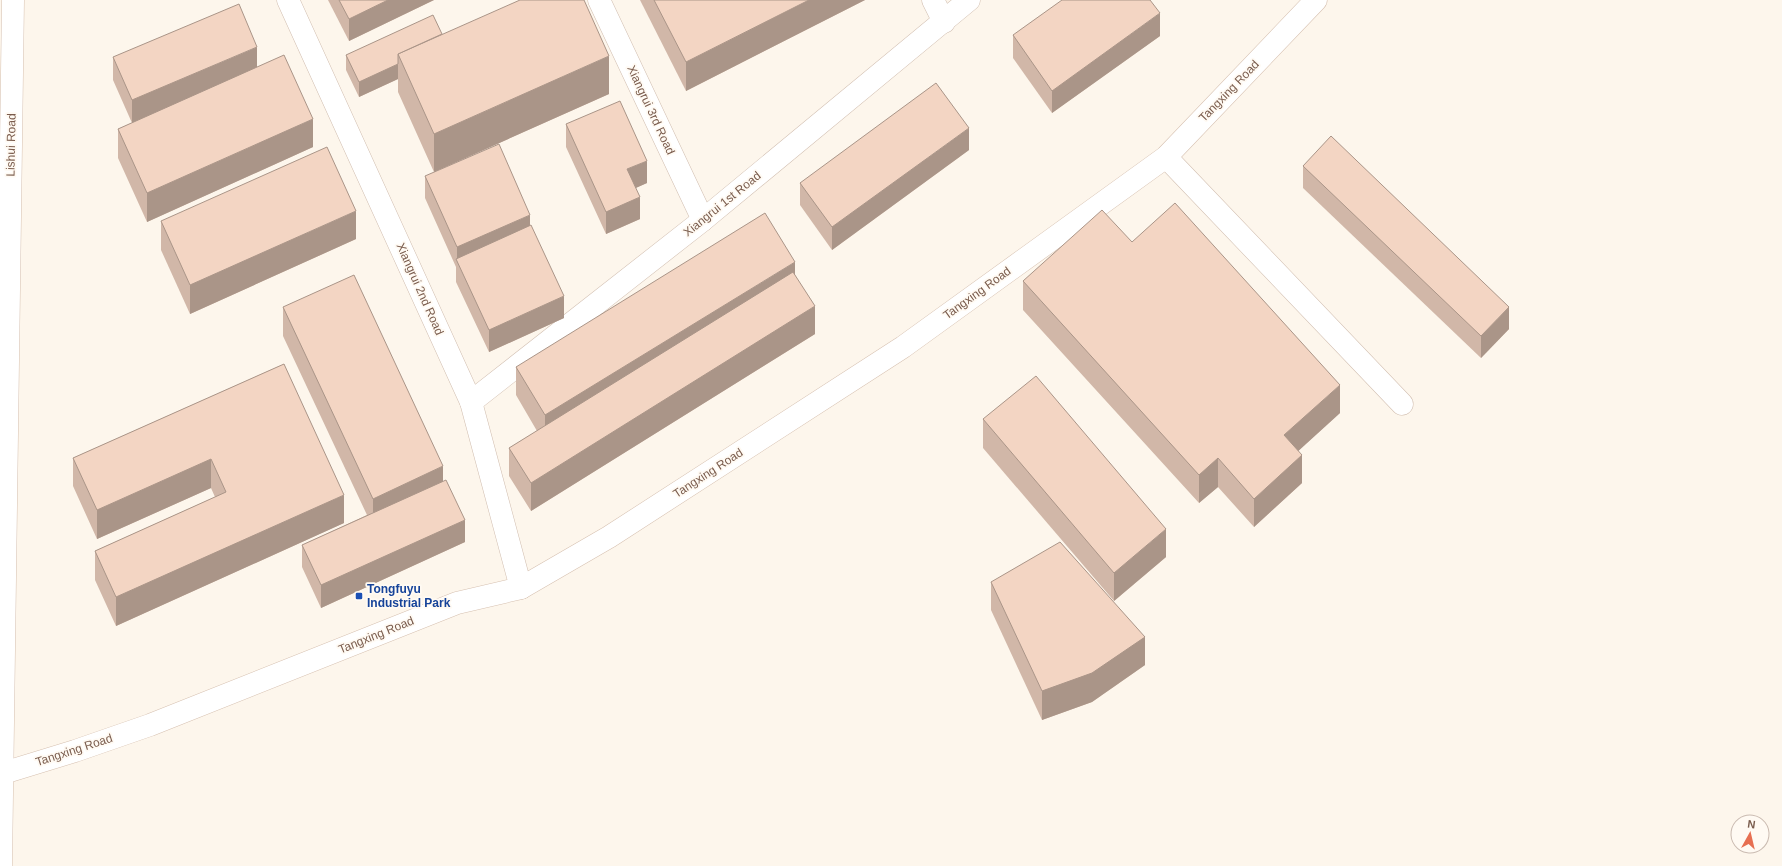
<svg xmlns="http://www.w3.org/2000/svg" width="1782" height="866" viewBox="0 0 1782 866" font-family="Arial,sans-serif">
	<rect width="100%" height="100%" fill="#fdf6ec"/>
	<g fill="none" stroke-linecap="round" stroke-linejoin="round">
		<defs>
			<g id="street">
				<polyline points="288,0 471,402 521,588"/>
				<polyline points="599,0 703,220"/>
				<polyline points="933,0 944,22"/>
				<polyline points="1166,157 1402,404"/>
				<polyline points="471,402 703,220 969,0"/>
			</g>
			<g id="secondary">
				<polyline points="0,774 75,751 150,725 457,603 521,588 609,537 903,347 1166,157 1316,0"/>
				<polyline points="1,866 13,0"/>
			</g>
		</defs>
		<!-- street casing -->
		<use href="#street" stroke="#d1beb0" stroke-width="23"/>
		<!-- secondary casing -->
		<use href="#secondary" stroke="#d6c0b0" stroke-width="23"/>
		<!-- street -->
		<use href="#street" stroke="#fff" stroke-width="22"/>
		<!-- secondary -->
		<use href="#secondary" stroke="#fff" stroke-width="22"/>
	</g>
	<!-- wall -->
	<g fill="#d1b7a8">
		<polygon points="328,0 434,0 349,41"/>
		<polygon points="640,0 865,0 686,91"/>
		<polygon points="442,34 609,94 434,172 398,92 398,79 359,97 346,70 346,55"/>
		<polygon points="1013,35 1160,36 1052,113 1013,58"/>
		<polygon points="113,57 257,67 313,147 147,222 118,158 118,129 159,111 132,123 113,80"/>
		<polygon points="566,124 647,183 635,188 640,219 606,234 566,147"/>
		<polygon points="969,150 832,250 800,205 800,183"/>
		<polygon points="1303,166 1509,329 1481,358 1303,188"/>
		<polygon points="425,176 530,225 564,318 489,352 456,282 456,267 425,198"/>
		<polygon points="161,221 356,239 190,314 161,250"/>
		<polygon points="1132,242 1340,413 1298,451 1302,483 1254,527 1218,487 1199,503 1023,310 1023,281"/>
		<polygon points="795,275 815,334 531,511 509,476 509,448 537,431 516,395 516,367"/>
		<polygon points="283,307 443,481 465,542 321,608 302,567 302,545 367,515 283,336"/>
		<polygon points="284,364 344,523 116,626 95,580 95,551 215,497 211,488 97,539 73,486 73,458"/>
		<polygon points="983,419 1166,557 1114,601 983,448"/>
		<polygon points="991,582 1145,665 1092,702 1042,720 991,610"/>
	</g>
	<!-- shaded-wall -->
	<g fill="#aa9588">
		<polygon points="388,0 434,0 349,41 349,19"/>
		<polygon points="809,0 865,0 686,91 686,62"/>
		<polygon points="1160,13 1160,36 1052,113 1052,91"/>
		<polygon points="257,47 257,69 132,123 132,100"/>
		<polygon points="609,56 609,94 434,172 434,134"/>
		<polygon points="398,64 398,79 359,97 359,82"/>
		<polygon points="313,119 313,147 147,222 147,193"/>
		<polygon points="969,128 969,150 832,250 832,227"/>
		<polygon points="647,161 647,183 627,192 627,169"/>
		<polygon points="640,197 640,219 606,234 606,212"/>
		<polygon points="356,211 356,239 190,314 190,285"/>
		<polygon points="530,215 530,237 457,262 457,247"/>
		<polygon points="795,262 795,290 545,444 545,415"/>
		<polygon points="564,296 564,318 489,352 489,330"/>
		<polygon points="815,306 815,334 531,511 531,483"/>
		<polygon points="1509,307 1509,329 1481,358 1481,336"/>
		<polygon points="1340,385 1340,413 1284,464 1284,435"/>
		<polygon points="1302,455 1302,483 1254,527 1254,499"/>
		<polygon points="1218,458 1218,487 1199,503 1199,475"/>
		<polygon points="211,459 211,488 97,539 97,510"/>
		<polygon points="443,466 443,494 373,527 373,499"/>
		<polygon points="344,495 344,523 116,626 116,597"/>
		<polygon points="465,520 465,542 321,608 321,585"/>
		<polygon points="1166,529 1166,557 1114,601 1114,573"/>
		<polygon points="1145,637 1145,665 1092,702 1042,720 1042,691"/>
	</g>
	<!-- building -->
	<g fill="#f3d5c3" stroke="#aa9588">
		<polygon points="339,0 388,0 349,19"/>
		<polygon points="520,0 584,0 609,56 434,134 398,54"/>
		<polygon points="654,0 809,0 686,62"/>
		<polygon points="1062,0 1150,0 1160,13 1052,91 1013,35"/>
		<polygon points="239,4 257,47 132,100 113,57"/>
		<polygon points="433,15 442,34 398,54 398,64 359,82 346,55"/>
		<polygon points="284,55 313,119 147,193 118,129"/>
		<polygon points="936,83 969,128 832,227 800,183"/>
		<polygon points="620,101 647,161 627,169 640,197 606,212 566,124"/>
		<polygon points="1331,136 1509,307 1481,336 1303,166"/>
		<polygon points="499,144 530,215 457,247 425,176"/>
		<polygon points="327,147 356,211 190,285 161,221"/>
		<polygon points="1175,203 1340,385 1284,435 1302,455 1254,499 1218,458 1199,475 1023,281 1102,210 1132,242"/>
		<polygon points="765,213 795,262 545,415 516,367"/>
		<polygon points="531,225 564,296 489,330 456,259"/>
		<polygon points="793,272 815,306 531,483 509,448"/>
		<polygon points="354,275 443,466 373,499 283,307"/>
		<polygon points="284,364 344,495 116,597 95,551 226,492 211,459 97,510 73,458"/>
		<polygon points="1036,376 1166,529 1114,573 983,419"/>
		<polygon points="446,480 465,520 321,585 302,545"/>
		<polygon points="1060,542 1145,637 1092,673 1042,691 991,582"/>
	</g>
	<!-- markers -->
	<rect fill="#1a4fb4" stroke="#fffaf3" stroke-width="1.5" x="355" y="592" width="8" height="8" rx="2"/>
	<g text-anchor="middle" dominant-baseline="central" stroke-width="3.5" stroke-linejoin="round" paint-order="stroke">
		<!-- street labels -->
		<g font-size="12" fill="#7a5c4d" stroke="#fffaf3">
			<text transform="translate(1229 91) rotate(-46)">Tangxing Road</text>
			<text transform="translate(651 110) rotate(65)">Xiangrui 3rd Road</text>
			<text transform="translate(11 145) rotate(-89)">Lishui Road</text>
			<text transform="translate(722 204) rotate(-39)">Xiangrui 1st Road</text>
			<text transform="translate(420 289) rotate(66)">Xiangrui 2nd Road</text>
			<text transform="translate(977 293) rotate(-36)">Tangxing Road</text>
			<text transform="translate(708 473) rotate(-33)">Tangxing Road</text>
			<text transform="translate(376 635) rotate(-22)">Tangxing Road</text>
			<text transform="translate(74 750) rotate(-18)">Tangxing Road</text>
		</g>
		<!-- transit labels -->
		<g font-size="12" font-weight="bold" fill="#164399" stroke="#fffaf3" text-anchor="start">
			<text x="367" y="589">Tongfuyu<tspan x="367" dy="14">Industrial Park</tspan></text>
		</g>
	</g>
	<!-- north arrow -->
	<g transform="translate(1750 834) rotate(8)"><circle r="19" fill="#fffaf3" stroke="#cabbb1"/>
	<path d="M0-3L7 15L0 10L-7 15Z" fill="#e76f51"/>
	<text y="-6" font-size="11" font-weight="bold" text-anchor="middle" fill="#7a5c4d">N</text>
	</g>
</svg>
